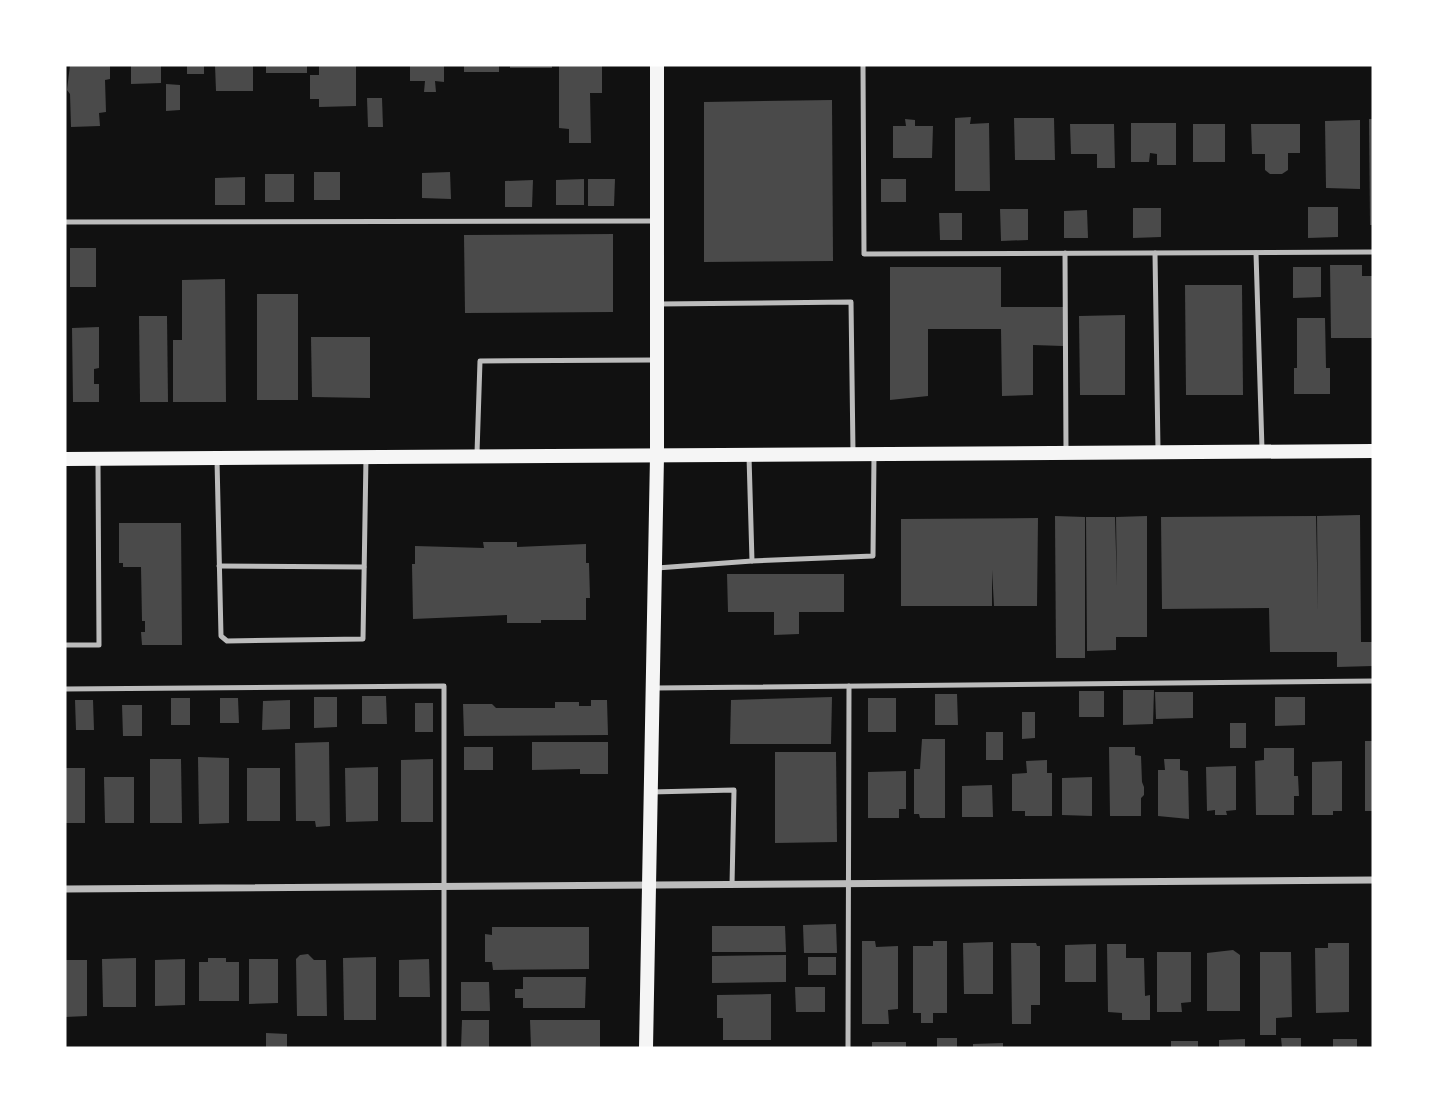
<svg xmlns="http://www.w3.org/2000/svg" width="1438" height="1113" viewBox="0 0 1438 1113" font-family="Rubik,sans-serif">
	<rect width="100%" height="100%" fill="#111"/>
	<!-- building -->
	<g fill="#4a4a4a">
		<polygon points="70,65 110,65 110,79 105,80 106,112 99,113 100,126 71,127 70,94 67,90"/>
		<polygon points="131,65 161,65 161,83 131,84"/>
		<rect x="187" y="65" width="17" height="9"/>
		<polygon points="215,65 253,65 253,91 216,91"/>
		<rect x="266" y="65" width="41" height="8"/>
		<polygon points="319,65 356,65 356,106 319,107 319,99 310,99 310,75 319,75"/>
		<polygon points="410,65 444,65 444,82 435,81 436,92 424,92 425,81 410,81"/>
		<rect x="464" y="65" width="35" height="7"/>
		<rect x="510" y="65" width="42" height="3"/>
		<polygon points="559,65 602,65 602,93 590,93 591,143 569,143 569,129 559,128"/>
		<polygon points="166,84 180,85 180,110 166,111"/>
		<polygon points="367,98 382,98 383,127 368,127"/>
		<polygon points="832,100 833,261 704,262 704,102"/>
		<polygon points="971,117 970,124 989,123 990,191 955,191 955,118"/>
		<polygon points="1014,118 1054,118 1055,160 1015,160"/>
		<polygon points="905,119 915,120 915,126 933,126 932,158 893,158 893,126 906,126"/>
		<polygon points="1369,119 1373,119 1373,225 1370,225"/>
		<polygon points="1360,120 1360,189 1326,188 1325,121"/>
		<polygon points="1131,123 1176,123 1176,165 1157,165 1157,154 1150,153 1149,162 1131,162"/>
		<polygon points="1070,124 1114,124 1115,168 1097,168 1097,154 1071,154"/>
		<rect x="1193" y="124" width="32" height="38"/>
		<polygon points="1251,124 1300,124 1300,153 1288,153 1288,170 1282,174 1270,174 1265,170 1265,154 1252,154"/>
		<rect x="314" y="172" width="26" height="28"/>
		<polygon points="450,172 451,199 422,198 422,173"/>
		<rect x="265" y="174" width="29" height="28"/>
		<polygon points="245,177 245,205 215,205 215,178"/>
		<polygon points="584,179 584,205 556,205 556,180"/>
		<polygon points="588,179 615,179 614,206 588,206"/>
		<rect x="881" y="179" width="25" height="23"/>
		<polygon points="533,180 532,207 505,207 505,181"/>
		<polygon points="1308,207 1338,207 1338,237 1308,238"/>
		<polygon points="1133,208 1161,208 1161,237 1133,238"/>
		<polygon points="1000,209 1028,209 1028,240 1001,241"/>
		<polygon points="1087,210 1088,238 1064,238 1064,211"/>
		<polygon points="939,213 962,213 962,240 940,240"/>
		<polygon points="613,234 613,312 465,313 464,235"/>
		<rect x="70" y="248" width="26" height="39"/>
		<polygon points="1330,265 1362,265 1362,276 1373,276 1373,338 1331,338"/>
		<polygon points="890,267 1001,267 1001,307 1063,307 1063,346 1033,345 1033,395 1002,396 1001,329 928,329 928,396 890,400"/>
		<polygon points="1293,267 1321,267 1321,297 1293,298"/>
		<polygon points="225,279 226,402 173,402 173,340 182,340 182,280"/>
		<polygon points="1185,285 1242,285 1243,395 1186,395"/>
		<rect x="257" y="294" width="41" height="106"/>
		<polygon points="1125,315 1125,395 1080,395 1079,316"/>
		<polygon points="139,316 167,316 168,402 140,402"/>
		<polygon points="1297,318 1325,318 1326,368 1330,368 1330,394 1294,394 1294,368 1297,368"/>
		<polygon points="99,327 99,368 94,369 94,384 99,384 99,402 73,402 72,328"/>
		<polygon points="311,337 370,337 370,398 312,397"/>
		<polygon points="1360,515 1361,642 1373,642 1373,666 1337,667 1337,652 1270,652 1269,608 1162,609 1161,517 1316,516 1318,611 1317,516"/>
		<polygon points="1055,516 1085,517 1085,658 1056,658"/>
		<polygon points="1147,516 1147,637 1116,637 1116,650 1087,651 1086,517 1115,517 1117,586 1116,517"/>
		<polygon points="1038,518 1037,606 994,606 992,570 992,606 901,606 901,519"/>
		<polygon points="119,523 181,523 182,645 142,645 141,632 145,632 145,621 142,621 141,567 123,567 123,563 119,563"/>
		<polygon points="483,542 517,542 517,547 586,544 586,563 589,563 590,598 586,598 586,620 541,620 541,623 507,623 507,615 413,619 412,564 415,564 415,546 484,548"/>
		<polygon points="727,574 844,574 844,612 799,612 799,634 774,635 774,612 728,612"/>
		<polygon points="1123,690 1154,690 1153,724 1123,725"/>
		<rect x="1079" y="691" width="25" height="26"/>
		<polygon points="1155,692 1193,692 1193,718 1156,719"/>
		<polygon points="935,694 957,694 958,725 935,725"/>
		<polygon points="362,696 386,696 387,724 362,724"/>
		<polygon points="314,697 337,697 337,727 314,728"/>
		<polygon points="832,697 831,744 730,744 731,700"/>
		<polygon points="1275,697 1305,697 1305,725 1275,726"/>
		<rect x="171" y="698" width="19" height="27"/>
		<polygon points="220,698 238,698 239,723 220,723"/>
		<rect x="868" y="698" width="28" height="34"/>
		<polygon points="75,700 93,700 94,730 76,730"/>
		<polygon points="290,700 290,729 262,730 263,701"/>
		<polygon points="591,700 607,700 608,735 464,736 463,704 492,704 496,708 555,708 555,702 579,702 579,706 591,706"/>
		<rect x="415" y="703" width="18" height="29"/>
		<polygon points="122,705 142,705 142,736 123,736"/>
		<polygon points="1022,712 1035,712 1035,738 1022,739"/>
		<rect x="1230" y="723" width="16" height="25"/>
		<rect x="986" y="732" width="17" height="28"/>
		<polygon points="922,739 945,739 945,818 920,818 919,814 914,814 914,769 920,769"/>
		<rect x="1365" y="741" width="8" height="70"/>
		<polygon points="329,742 330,826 316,827 315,821 296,821 295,743"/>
		<polygon points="532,742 608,742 608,774 580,774 580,769 532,770"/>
		<rect x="464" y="747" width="29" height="23"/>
		<polygon points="1109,747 1135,747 1135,755 1141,756 1142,782 1144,787 1144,795 1141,798 1141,816 1110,816"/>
		<polygon points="1264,748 1294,748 1294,776 1298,776 1299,796 1294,796 1294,815 1256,815 1255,761 1264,760"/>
		<polygon points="775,752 836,752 837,842 775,843"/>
		<polygon points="198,757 229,758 229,823 199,824"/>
		<polygon points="150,759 181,759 182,823 150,823"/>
		<polygon points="433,759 433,822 401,822 401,760"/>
		<polygon points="1164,759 1180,759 1180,770 1188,771 1189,819 1158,816 1158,770 1165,770"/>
		<polygon points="1047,760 1047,773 1052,773 1052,816 1025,816 1025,811 1012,811 1012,774 1027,773 1026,761"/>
		<polygon points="1342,761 1342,811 1333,811 1333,815 1312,815 1312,762"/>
		<polygon points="1236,766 1236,810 1226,811 1227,815 1215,815 1215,810 1207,811 1206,767"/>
		<polygon points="378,767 378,821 346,822 345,768"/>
		<rect x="65" y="768" width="20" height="55"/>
		<rect x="247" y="768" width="33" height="53"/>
		<polygon points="906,771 906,809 899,809 899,818 868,818 868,772"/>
		<polygon points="104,777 134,777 134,823 105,823"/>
		<polygon points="1092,777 1092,816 1062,815 1062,778"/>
		<polygon points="992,785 993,817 962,817 962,786"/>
		<polygon points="836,924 837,953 804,953 803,925"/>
		<polygon points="712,926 785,926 786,952 712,952"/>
		<polygon points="492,927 589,927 589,969 493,970 492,962 485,962 485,934 492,935"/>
		<polygon points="862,941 875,941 876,947 898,946 898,1009 888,1010 889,1024 862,1024"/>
		<polygon points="933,941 947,941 947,1013 933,1013 933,1023 921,1023 921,1013 913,1013 913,946 933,946"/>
		<polygon points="993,942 993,994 964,994 963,943"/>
		<polygon points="1011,943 1036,943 1037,946 1040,946 1040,1005 1031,1005 1031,1024 1012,1024"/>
		<polygon points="1328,943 1349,943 1349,1012 1316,1013 1315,948 1328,948"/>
		<polygon points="1096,944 1096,982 1065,982 1065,945"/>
		<polygon points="1107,944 1126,944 1126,958 1144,958 1145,996 1150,995 1150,1020 1122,1020 1122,1013 1108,1012"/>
		<polygon points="1233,950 1240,955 1240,1011 1207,1011 1207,953"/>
		<polygon points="1157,952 1191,952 1191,1002 1181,1003 1182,1012 1157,1012"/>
		<polygon points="1260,952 1291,952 1292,1017 1276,1018 1276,1035 1260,1035"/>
		<polygon points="308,954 314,960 326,960 327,1016 297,1016 296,959 300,955"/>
		<polygon points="786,955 786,982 712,983 712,956"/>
		<polygon points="376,957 376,1020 344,1020 343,958"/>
		<rect x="808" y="957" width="28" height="18"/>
		<polygon points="136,958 136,1007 103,1007 102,959"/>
		<polygon points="208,958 226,958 226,962 239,962 239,1001 199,1001 199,962 208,962"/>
		<polygon points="185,959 185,1005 155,1006 155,960"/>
		<polygon points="249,959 278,959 278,1003 249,1004"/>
		<polygon points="429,959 430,997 399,997 399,960"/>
		<polygon points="65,960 87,960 87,1016 65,1017"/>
		<polygon points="523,977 586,977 585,1008 523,1008 523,998 515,998 515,989 523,989"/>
		<polygon points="461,982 489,982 490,1011 461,1011"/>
		<polygon points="795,987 825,987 825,1012 796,1012"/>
		<polygon points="771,994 771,1040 723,1040 723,1018 717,1018 717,995"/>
		<polygon points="462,1020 489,1020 489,1048 461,1048"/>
		<polygon points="530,1020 600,1020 600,1047 531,1047"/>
		<polygon points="266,1033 287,1034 287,1048 266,1048"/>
		<rect x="937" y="1038" width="20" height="10"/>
		<polygon points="1281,1038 1301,1038 1301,1048 1282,1048"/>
		<polygon points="1245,1039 1245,1048 1219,1048 1219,1040"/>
		<rect x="1333" y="1039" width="24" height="9"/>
		<rect x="1171" y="1041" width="27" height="7"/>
		<rect x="872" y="1042" width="34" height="6"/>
		<polygon points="1003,1043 1003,1048 973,1048 973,1044"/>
	</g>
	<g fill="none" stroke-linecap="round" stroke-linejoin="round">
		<!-- service -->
		<g stroke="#bcbcbc" stroke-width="5">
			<polyline points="863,65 864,254 1373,252"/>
			<polyline points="65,222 654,221"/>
			<polyline points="1065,253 1066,450"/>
			<polyline points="1155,253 1158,450"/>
			<polyline points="1256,253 1262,449"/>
			<polyline points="658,304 851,302 853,452"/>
			<polyline points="477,453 480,361 654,360"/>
			<polyline points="217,460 221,636 227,641 363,639 366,457"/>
			<polyline points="752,561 873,556 874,456"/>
			<polyline points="219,566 364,567"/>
			<polyline points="657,568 752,561 749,456"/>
			<polyline points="65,645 99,645 98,462"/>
			<polyline points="655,688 1373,681"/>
			<polyline points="65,689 444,686 444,1048"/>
			<polyline points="651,792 734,790 732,885"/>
			<polyline points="848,1048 849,686"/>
		</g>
		<!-- minor -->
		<polyline stroke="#bcbcbc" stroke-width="7" points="65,889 1373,880"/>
		<!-- secondary -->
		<g stroke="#f5f5f5" stroke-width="14">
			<polyline points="65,459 1373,451"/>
			<polyline points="646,1048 657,456 657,65"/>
		</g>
	</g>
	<!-- border -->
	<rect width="1438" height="1113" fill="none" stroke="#ffffff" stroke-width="133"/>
</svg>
